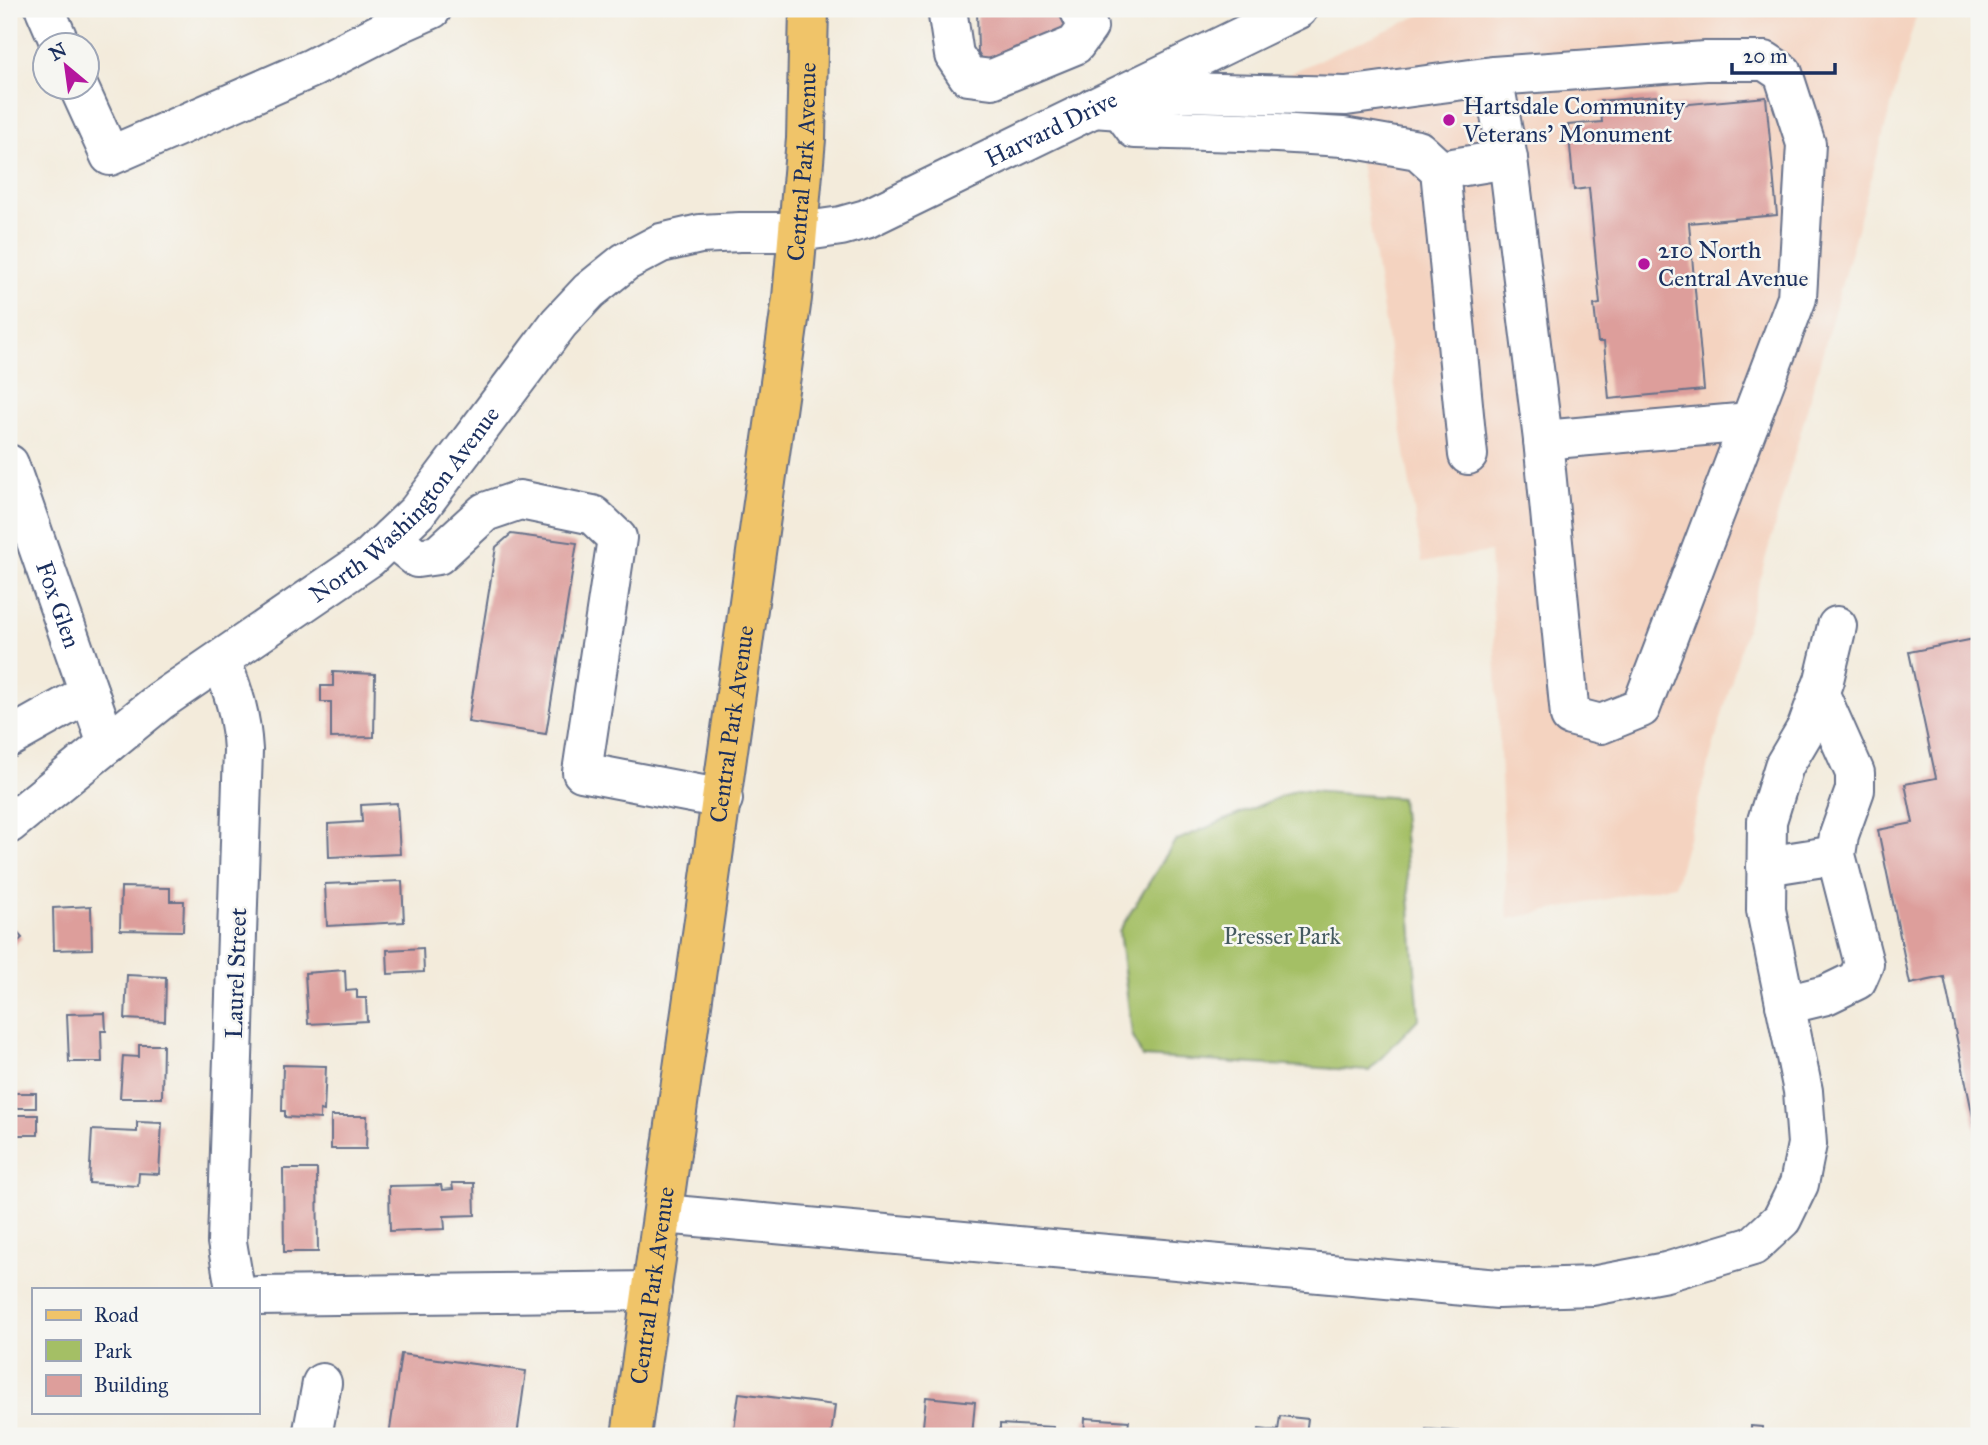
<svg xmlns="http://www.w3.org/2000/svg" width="1988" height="1445" viewBox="0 0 1988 1445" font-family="'IM FELL Great Primer',serif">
	<rect width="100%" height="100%" fill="#f6f6f2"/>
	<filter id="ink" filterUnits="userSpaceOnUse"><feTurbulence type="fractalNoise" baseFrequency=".0143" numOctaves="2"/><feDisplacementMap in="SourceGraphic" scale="14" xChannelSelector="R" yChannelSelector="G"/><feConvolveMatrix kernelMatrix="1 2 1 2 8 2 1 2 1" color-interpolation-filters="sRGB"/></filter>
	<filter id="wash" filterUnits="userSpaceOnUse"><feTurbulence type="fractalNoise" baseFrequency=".00686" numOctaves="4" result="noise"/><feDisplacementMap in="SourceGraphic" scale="28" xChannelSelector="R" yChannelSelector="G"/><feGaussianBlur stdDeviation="1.57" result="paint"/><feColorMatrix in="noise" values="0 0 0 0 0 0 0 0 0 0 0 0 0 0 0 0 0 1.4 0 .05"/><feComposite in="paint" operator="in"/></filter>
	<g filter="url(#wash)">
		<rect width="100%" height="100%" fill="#f3ebdb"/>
		<!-- built -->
		<polygon fill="#f4d3c0" points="1434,9 1918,9 1675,885 1508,919 1490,552 1422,562 1360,162 1178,123"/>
		<!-- green -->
		<polygon fill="#a4bf65" stroke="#607762" stroke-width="2" points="1296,790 1401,798 1419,1018 1369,1071 1142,1057 1132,1034 1119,931 1175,841"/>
		<g id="blocks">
			<!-- building -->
			<g fill="#dd9e9b">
				<polygon points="977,9 1068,9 1077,26 1020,55 1016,47 990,60 983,60 978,52"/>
				<polygon points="1656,96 1657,107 1766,97 1777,215 1689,223 1704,390 1609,399 1604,342 1598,342 1594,305 1600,304 1589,188 1574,190 1568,125 1602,122 1600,101"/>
				<polygon points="511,534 577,543 546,734 468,722 496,547"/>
				<polygon points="1979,638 1979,1141 1978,1141 1944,977 1910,984 1878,830 1913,823 1905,784 1936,778 1909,652"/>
				<polygon points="333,672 375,674 374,737 331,738 331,702 321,702 321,686 333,686"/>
				<polygon points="397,803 400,854 329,857 328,824 362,822 361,805"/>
				<polygon points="402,881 404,922 327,926 325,884"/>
				<polygon points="121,887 170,888 170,901 184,901 183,931 120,930"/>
				<polygon points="91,906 92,949 54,950 53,908"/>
				<polygon points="9,923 22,938 9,949"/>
				<polygon points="423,948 424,972 388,974 387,950"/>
				<polygon points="345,970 346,991 357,990 357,998 366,998 367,1021 308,1024 305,973"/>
				<polygon points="127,975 166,977 165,1021 125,1019"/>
				<polygon points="105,1013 106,1031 101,1031 102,1062 69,1062 67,1014"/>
				<polygon points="139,1045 163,1045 162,1098 120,1098 123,1056 139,1057"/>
				<polygon points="283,1065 326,1066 324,1111 320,1110 320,1119 285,1117 285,1111 282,1111"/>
				<rect x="9" y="1093" width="27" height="15"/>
				<rect x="9" y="1115" width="29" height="20"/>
				<polygon points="331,1116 367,1116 366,1149 331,1149"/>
				<polygon points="137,1122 162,1123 159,1174 139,1173 138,1186 89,1183 92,1130 137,1132"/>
				<polygon points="283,1169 317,1169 318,1252 284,1252"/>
				<polygon points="452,1183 474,1183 475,1215 444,1216 445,1229 390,1231 389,1186 441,1185 442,1190 453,1189"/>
				<polygon points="401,1354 526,1371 517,1436 389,1436"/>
				<polygon points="739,1393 835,1405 831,1436 733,1436"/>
				<polygon points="926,1397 975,1402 972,1436 922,1436"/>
				<polygon points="1280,1416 1308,1419 1306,1433 1317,1436 1258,1436 1259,1429 1278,1431"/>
				<polygon points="1085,1418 1129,1421 1127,1436 1084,1436"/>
				<polygon points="1000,1424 1053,1427 1053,1436 1000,1436"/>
				<polygon points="1751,1426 1762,1427 1762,1436 1728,1436 1728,1430 1751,1432"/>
				<polygon points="1426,1429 1496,1434 1496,1436 1425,1436"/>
			</g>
		</g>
	</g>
	<g filter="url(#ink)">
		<use href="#blocks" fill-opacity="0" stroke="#67718a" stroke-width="2"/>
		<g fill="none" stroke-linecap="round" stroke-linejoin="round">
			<defs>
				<g id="minor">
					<polyline points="45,9 61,46"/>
					<polyline points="947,9 954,55 968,76 992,79 1075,45 1088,27 1079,9"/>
					<polyline points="398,24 432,9"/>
					<polyline points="79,88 110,156 312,68 398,24 392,9"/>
					<polyline points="1093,108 1121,110 1141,96 1181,92 1346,96 1493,76 1706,61 1765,61 1783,73 1806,144 1797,298 1641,708 1601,724 1570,716 1543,440 1508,159 1493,76"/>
					<polyline points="1121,110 1135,129 1277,133 1343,137 1418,150 1440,170 1468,455"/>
					<polyline points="1440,170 1508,159"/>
					<polyline points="1543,440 1750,422"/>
					<path id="s1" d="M9,464L107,744"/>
					<polyline points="391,537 417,558 438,555 485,512 520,500 593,515 617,538 582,772 723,799"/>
					<path d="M221,661C234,692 241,716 243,750L227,1242L235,1289"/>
					<polyline points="9,738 89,693"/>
					<path id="s2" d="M9,824L160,701L369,558L417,512L559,323L589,291L625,262L661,243L700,234L740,232H799L841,226L866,219L1298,9"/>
					<polyline points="1766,866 1836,855"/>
					<polyline points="1785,1005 1826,995 1857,980 1864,964 1836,855 1839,835 1855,790 1855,773 1819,692"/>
					<polyline points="663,1214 1498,1289 1592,1286 1666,1272 1753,1246 1782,1219 1799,1184 1807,1144 1803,1091 1766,910 1767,821 1784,766 1807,727 1824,680 1837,626"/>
					<polyline points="257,1296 652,1291"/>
					<polyline points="312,1436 322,1383"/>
				</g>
				<g id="major">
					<path id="s3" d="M631,1436L792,298L806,139L809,9"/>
				</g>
			</defs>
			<!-- minor casing -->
			<use href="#minor" stroke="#67718a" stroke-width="42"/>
			<!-- major casing -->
			<use href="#major" stroke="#67718a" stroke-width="42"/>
			<!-- minor -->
			<use href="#minor" stroke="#fff" stroke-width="38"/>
			<!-- major -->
			<use href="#major" stroke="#f0c469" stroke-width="38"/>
		</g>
	</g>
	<!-- markers -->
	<g fill="#b5179e" stroke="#f6f6f2" stroke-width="2.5">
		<circle cx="1449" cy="120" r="7"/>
		<circle cx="1644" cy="264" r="7"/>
	</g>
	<g text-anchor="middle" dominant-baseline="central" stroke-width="5" stroke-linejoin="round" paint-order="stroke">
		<!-- poi labels -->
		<g font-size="24" fill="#1b2f5e" stroke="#f6f6f2" text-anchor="start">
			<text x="1463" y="106">Hartsdale Community<tspan x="1463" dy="28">Veterans' Monument</tspan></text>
			<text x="1658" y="250">210 North<tspan x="1658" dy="28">Central Avenue</tspan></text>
		</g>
		<!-- street labels -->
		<g font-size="24" fill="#1b2f5e" stroke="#f6f6f2">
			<text stroke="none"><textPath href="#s2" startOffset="1295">Harvard Drive</textPath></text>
			<text stroke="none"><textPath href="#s3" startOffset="1286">Central Park Avenue</textPath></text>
			<text stroke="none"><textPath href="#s2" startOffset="511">North Washington Avenue</textPath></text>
			<text stroke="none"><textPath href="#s1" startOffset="149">Fox Glen</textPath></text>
			<text stroke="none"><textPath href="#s3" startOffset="719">Central Park Avenue</textPath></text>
			<text transform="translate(236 973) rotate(-88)">Laurel Street</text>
			<text stroke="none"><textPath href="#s3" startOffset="152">Central Park Avenue</textPath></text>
		</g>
		<!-- park labels -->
		<g font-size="24" fill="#445a60" stroke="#f6f6f2">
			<text x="1282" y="936">Presser Park</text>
		</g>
	</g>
	<!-- margin -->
	<rect width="1988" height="1445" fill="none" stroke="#f6f6f2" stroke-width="35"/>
	<!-- legend -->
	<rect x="32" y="1288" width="228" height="126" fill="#f6f6f2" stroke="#9ea6b7" stroke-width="2"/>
	<rect x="46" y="1310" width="35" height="10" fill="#f0c469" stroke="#9ea6b7" stroke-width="2"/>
	<text x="94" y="1322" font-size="21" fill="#1b2f5e">Road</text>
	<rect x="46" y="1340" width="35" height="21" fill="#a4bf65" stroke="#9ea6b7" stroke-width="2"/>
	<text x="94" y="1358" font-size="21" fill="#1b2f5e">Park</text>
	<rect x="46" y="1375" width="35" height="21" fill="#dd9e9b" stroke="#9ea6b7" stroke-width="2"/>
	<text x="94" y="1392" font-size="21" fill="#1b2f5e">Building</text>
	<!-- north arrow -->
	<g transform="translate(66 66) rotate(331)"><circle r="33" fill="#f6f6f2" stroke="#9ea6b7" stroke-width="2"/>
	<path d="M0-5L12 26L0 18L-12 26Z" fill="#b5179e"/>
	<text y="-10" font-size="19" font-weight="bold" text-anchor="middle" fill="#1b2f5e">N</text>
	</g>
	<!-- scale -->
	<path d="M1732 63v10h103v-10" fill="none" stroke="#1b2f5e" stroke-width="3.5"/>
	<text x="1743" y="63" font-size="21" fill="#1b2f5e" stroke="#f6f6f2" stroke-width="5" paint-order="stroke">20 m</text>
</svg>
